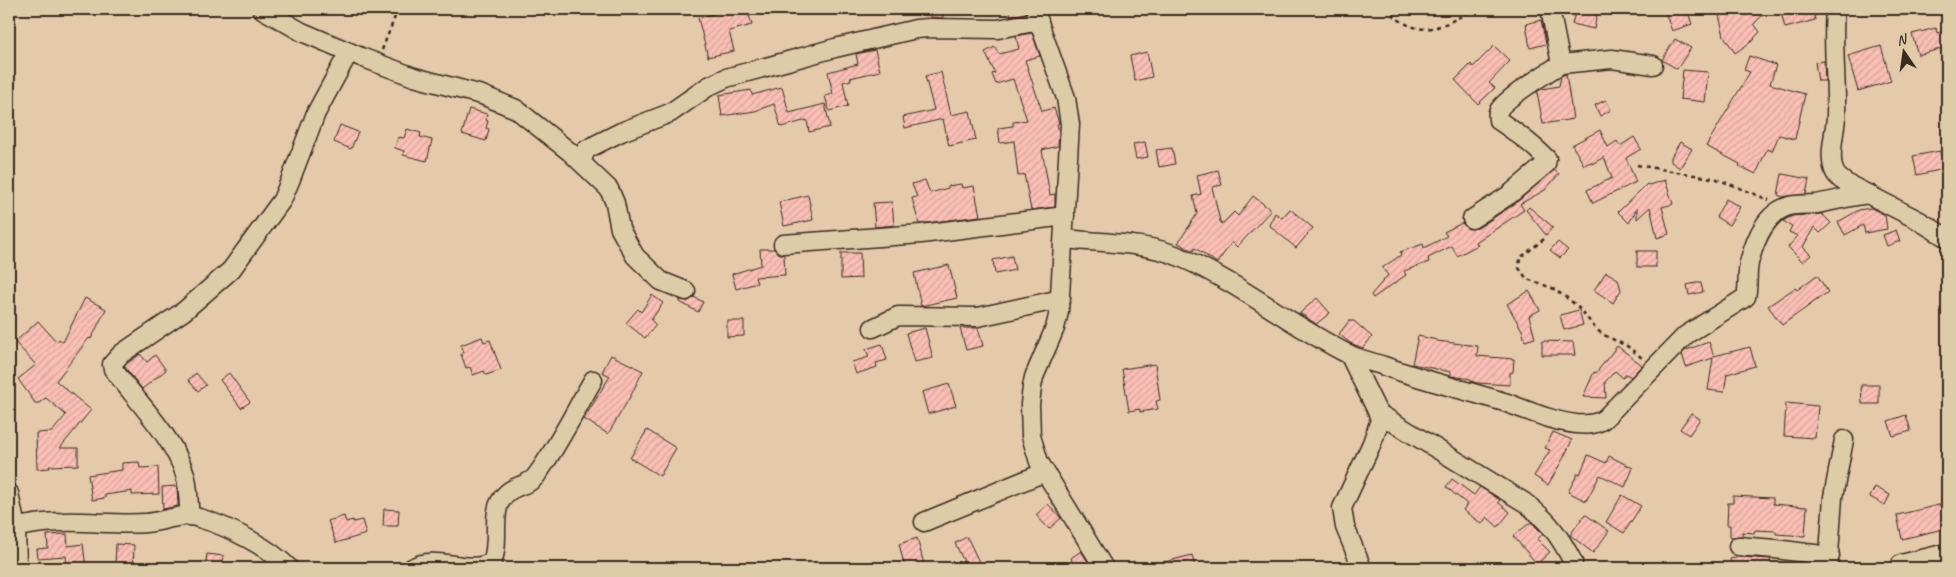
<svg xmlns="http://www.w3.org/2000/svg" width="1956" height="577" viewBox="0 0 1956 577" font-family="Caveat,sans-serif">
	<defs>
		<pattern id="building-hatch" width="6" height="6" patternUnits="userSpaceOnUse" patternTransform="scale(1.25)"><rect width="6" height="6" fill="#fabfb5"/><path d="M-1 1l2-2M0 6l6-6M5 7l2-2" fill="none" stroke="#d7a49b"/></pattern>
	</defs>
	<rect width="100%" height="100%" fill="#e4c9ab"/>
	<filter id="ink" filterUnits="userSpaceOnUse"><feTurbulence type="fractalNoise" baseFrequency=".02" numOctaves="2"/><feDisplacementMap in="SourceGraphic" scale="10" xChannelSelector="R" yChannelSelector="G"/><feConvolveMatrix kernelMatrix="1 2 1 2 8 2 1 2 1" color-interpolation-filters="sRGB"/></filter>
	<g filter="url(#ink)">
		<!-- building -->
		<g fill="url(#building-hatch)" stroke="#3b2a1e">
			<polygon points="724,9 747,9 752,25 729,31 734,51 708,57 698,18 725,11"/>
			<polygon points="930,9 942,9 943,18 931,17"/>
			<polygon points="1009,9 1026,9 1026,13 1011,16"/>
			<polygon points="1576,9 1598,9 1594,29 1572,24"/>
			<polygon points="1664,9 1687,9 1692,24 1672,31"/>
			<polygon points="1735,9 1768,9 1754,24 1760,32 1754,38 1755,39 1735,53 1724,36 1719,15 1736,11"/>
			<polygon points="1780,9 1813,9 1815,20 1785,28"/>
			<polygon points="1541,20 1546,44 1530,48 1526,24"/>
			<polygon points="1936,28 1937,33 1947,31 1947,47 1918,55 1912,34"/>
			<polygon points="1032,33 1040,56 1025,60 1042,111 1054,108 1059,123 1057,124 1059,132 1058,146 1042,150 1050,195 1055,194 1055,207 1031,210 1024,174 1018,176 1014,141 1000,143 998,128 1013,126 1013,122 1027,120 1013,79 996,84 992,74 995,73 985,52 995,47 999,54 1019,49 1016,36"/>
			<polygon points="1675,39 1691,48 1677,69 1662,60"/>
			<polygon points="1494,46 1510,61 1489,83 1495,88 1478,104 1455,80 1471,64 1473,67"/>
			<polygon points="1881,46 1891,81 1858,91 1848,56"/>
			<polygon points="875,50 880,71 850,78 851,80 843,82 848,106 829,111 825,96 833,94 828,72 858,64 856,54"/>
			<polygon points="1147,52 1152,77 1135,81 1130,56"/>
			<polygon points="1749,56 1776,65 1770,84 1805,94 1795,139 1779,135 1772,151 1767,149 1756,174 1739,166 1740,164 1706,146 1750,72 1744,70"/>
			<polygon points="1824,61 1825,81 1818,81 1815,62"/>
			<polygon points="1683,70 1708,72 1705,102 1680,99"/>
			<polygon points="941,72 951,115 970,111 976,140 949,146 943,119 905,128 903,117 934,110 925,76"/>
			<polygon points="1566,74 1573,119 1543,124 1537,92 1542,89 1559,86 1561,76"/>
			<polygon points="782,87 789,113 825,104 830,127 809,132 807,120 781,127 774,104 755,111 722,116 719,95 751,90 752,95"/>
			<polygon points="1606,100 1611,110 1600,116 1595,105"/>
			<polygon points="469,109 487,114 486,120 488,121 486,128 489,129 486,141 462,134"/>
			<polygon points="340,125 358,132 351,149 334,142"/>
			<polygon points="407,129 421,133 420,137 432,140 427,161 403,155 404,151 395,148 398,137 404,138"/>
			<polygon points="1600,130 1608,147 1617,141 1620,146 1634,137 1641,149 1626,158 1636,182 1593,203 1587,190 1612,178 1604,157 1592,164 1591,162 1584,165 1572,145"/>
			<polygon points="1145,142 1148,157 1136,159 1133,144"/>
			<polygon points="1680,142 1692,149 1680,168 1671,162 1671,157"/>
			<polygon points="1172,148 1175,164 1159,167 1156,150"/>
			<polygon points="1940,151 1944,169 1917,175 1913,156"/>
			<polygon points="1218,170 1222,185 1212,187 1221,225 1234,212 1238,216 1253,196 1271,210 1237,247 1232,242 1217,263 1195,248 1193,251 1178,243 1197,214 1193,196 1201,194 1197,175"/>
			<polygon points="1554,170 1559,174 1545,190 1520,204 1524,210 1476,242 1478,245 1457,256 1452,246 1428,258 1429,262 1404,271 1406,275 1373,298 1371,295 1388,275 1382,268 1401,255 1400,252 1423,244 1424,248 1447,236 1444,232 1462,223 1468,229 1478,228 1516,203"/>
			<polygon points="1782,174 1809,179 1806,194 1783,197 1778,195"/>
			<polygon points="925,180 930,193 948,188 948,186 961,184 962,188 974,186 980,216 919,224 912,198 917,197 912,184"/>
			<polygon points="1665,180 1673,204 1662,207 1669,234 1657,238 1650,207 1637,219 1637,208 1629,223 1618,212 1647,184 1649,185"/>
			<polygon points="808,195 813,220 784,226 779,202"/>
			<polygon points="1726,199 1740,207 1729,225 1716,217"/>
			<polygon points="892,202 894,225 875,227 873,203"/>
			<polygon points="1529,207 1553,227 1546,235 1526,210"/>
			<polygon points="1871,208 1885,215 1887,229 1865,233 1863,225 1845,235 1838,222 1859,210"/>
			<polygon points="1290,209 1313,228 1296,248 1269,225 1275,213 1282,218"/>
			<polygon points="1822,214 1831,223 1820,233 1814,227 1803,247 1811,255 1803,262 1788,247 1798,236 1789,232 1792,226 1783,221 1792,216"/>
			<polygon points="1896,230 1900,241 1887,246 1883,235"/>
			<polygon points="1558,242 1568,250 1560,258 1550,250"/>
			<polygon points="760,249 774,249 778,253 784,255 785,275 755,277 757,283 736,289 732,274 761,265"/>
			<rect x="1637" y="251" width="19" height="16"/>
			<polygon points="841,253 860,253 861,278 841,279"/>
			<polygon points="1012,256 1015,270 995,274 993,260"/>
			<polygon points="949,265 957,298 921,306 914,273"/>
			<polygon points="1606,272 1618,279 1621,290 1613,303 1594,290"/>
			<polygon points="1817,275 1828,292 1782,325 1768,306 1795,288 1797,290"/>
			<polygon points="1696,283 1701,283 1703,292 1689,295 1687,285"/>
			<polygon points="1529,291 1540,310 1529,316 1535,338 1525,341 1522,330 1507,304"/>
			<polygon points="652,295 663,303 651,320 656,325 645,338 626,323 638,309 641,312"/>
			<polygon points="694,297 703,302 698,312 678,301 679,300 688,301"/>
			<polygon points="85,298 106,309 91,339 89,338 56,381 91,410 60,448 78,448 78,465 49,466 50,468 37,469 36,433 52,432 66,415 46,398 39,403 35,403 18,379 36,365 15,342 38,321 57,342 59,339 63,342"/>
			<polygon points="1317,298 1330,313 1316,324 1300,313"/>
			<polygon points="1579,310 1583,325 1564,330 1560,315"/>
			<polygon points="727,321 744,321 744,336 727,337"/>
			<polygon points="1349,321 1354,321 1372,337 1363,348 1350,343 1339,334"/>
			<polygon points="925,328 933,358 914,362 906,333"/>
			<polygon points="960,328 978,328 983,346 966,350"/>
			<polygon points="1418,336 1437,340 1437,341 1478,346 1477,356 1514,359 1513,372 1510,373 1510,385 1477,383 1471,381 1471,379 1451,376 1451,372 1412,364"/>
			<polygon points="482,337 484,342 490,340 501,370 486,375 484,371 473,375 470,367 466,368 461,354 464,352 461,345"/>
			<polygon points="1542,341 1573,342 1575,355 1542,355"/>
			<polygon points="1709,342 1714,356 1750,347 1755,366 1727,374 1724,392 1708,390 1713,358 1686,367 1682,354 1686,350"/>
			<polygon points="882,344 887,360 876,363 877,367 856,374 852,362 869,357 866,349"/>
			<polygon points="1617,346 1642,365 1631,377 1626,374 1623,378 1615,371 1605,382 1606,398 1583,397 1594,372 1596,373"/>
			<polygon points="140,354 147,362 155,355 166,370 142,389 124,366"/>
			<polygon points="611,355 643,371 630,397 608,434 584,419 610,376 602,372"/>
			<polygon points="1155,364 1160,400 1156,401 1158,409 1140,412 1140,409 1129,411 1122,369"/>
			<polygon points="196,373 206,385 198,391 188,380"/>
			<polygon points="229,373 250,402 241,408 220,380"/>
			<polygon points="949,384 956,406 928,414 922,392"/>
			<polygon points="1861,385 1879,385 1879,404 1862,404"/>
			<polygon points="1786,403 1818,406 1815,438 1784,436"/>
			<polygon points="1691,413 1700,419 1689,435 1680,429"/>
			<polygon points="1906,415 1911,431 1893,436 1888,421"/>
			<polygon points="647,430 676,448 660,476 630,458"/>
			<polygon points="1553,432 1572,440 1564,457 1548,485 1534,476 1550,450 1545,448"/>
			<polygon points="1588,455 1606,463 1609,456 1633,468 1625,487 1600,475 1586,501 1568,492 1578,473 1580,474"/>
			<polygon points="139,462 140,468 158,467 159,494 132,495 132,491 105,495 105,498 92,500 88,475 122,470 122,463"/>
			<polygon points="1452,479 1474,495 1480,487 1500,500 1498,502 1510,512 1498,527 1487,517 1482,524 1463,510 1467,504 1446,487"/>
			<polygon points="177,486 178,506 163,509 162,487"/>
			<polygon points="1875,487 1890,495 1885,505 1870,497"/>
			<polygon points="1622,495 1641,506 1624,533 1606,522"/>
			<polygon points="1733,496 1773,498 1773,504 1807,507 1805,536 1776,534 1776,531 1755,530 1754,533 1742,532 1742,536 1730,537 1730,525 1727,525 1728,503 1733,503"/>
			<polygon points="1947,503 1947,528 1902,539 1897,515"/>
			<polygon points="1048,504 1061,518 1049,529 1036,515"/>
			<polygon points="384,509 399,510 398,526 383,526"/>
			<polygon points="1585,514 1609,531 1593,553 1570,535"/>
			<polygon points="344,516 346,522 353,520 353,522 362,520 366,534 336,543 328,521"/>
			<polygon points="1531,522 1543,534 1537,539 1550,552 1537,564 1513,536"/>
			<polygon points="67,534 68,546 83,544 86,568 67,568 66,556 38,558 37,549 48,548 47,535"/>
			<polygon points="967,537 982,568 967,568 955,543"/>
			<polygon points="917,538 925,568 905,568 899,544"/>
			<polygon points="116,544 134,545 133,568 115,568"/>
			<polygon points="1081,551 1092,568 1074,568 1071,558"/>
			<polygon points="207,554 224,556 222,568 205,568"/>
			<polygon points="1192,555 1195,568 1157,568 1157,564"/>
			<polygon points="1740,557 1770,559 1772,568 1732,568 1730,559"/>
		</g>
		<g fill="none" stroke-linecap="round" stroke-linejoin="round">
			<defs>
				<g id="minor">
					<polyline points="262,9 302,32 361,57 414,77 482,95 516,109 570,152 609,189 615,203 620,229 635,256 661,281 686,291"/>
					<polyline points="1036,9 1037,17 1066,98 1070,124 1059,312 1055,328 1034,377 1032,387 1030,404 1031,436 1039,462 1104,568"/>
					<path d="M1835,9C1832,45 1837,81 1836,117C1835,134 1829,151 1833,167C1835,176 1841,180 1848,184L1918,220L1947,238"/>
					<polyline points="1561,64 1612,59 1653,65"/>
					<polyline points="581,162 586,150 591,147 621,132 670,113 709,86 726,78 835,48 916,29 929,28 998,29 1039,21"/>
					<path d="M1472,219L1509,195L1546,164L1547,159C1532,144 1516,132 1498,120C1498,119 1497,114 1498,112C1501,101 1550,71 1561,64L1550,9"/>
					<path d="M1064,239C1101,243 1147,242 1180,257C1240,283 1290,325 1348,354C1359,359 1372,362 1384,366C1423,380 1464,390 1504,402C1527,410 1551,421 1576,424C1587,425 1597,425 1605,418L1686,335L1746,297C1749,285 1746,272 1750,259C1756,238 1766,213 1789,206C1798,204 1807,205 1816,204C1834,201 1851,196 1869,194"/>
					<polyline points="783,244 921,234 1065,216"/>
					<polyline points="873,328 898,316 978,317 1061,299"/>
					<polyline points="1349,354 1378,413 1380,420 1372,443 1342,508 1345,527 1362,568"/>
					<path d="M1378,413L1524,502C1549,521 1559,535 1573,562"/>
					<polyline points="9,493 16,527 17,568"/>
					<path d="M190,516C188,502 189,488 185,474C173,437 136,400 113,369L112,364L121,354L184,311L231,270L282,200L290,181L316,113L349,52"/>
					<polyline points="924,522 1045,472"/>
					<path d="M9,529C26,525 44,522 62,522C90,521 118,525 146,523C164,522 181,512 199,518C227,526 269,547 289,568"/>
					<polyline points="1738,546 1775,549 1830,556"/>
					<polyline points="1901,564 1947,553"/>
					<path d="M412,568C437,553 467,576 492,562C500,544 492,516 500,502C510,483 527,488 536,476C558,446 575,411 593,380"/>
					<polyline points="1828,568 1833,497 1844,440"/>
				</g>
			</defs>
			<!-- minor casing -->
			<use href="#minor" stroke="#3b2a1e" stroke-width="21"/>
			<!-- path -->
			<g stroke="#3b2a1e" stroke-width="2.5" stroke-dasharray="4 4" stroke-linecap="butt">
				<path d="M1386,9C1420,41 1438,29 1474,9"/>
				<polyline points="382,50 398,9"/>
				<polyline points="1637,165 1717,179 1769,200"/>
				<polyline points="1544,239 1520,258 1519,268 1527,279 1552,288 1570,300 1582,311 1594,327 1602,334 1627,346 1642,358"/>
			</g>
			<!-- minor -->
			<use href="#minor" stroke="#decca9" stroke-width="18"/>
		</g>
	</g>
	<!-- margin -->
	<rect width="1956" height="577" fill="none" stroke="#decca9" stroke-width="30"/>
	<rect x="15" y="15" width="1926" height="547" fill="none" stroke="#3b2a1e" stroke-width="2" filter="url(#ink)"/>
	<!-- north arrow -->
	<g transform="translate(1904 52) rotate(347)" stroke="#decca9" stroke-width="4" paint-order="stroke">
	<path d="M0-4L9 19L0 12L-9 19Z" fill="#3b2a1e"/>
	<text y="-8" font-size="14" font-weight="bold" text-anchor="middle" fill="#3b2a1e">N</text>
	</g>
</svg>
